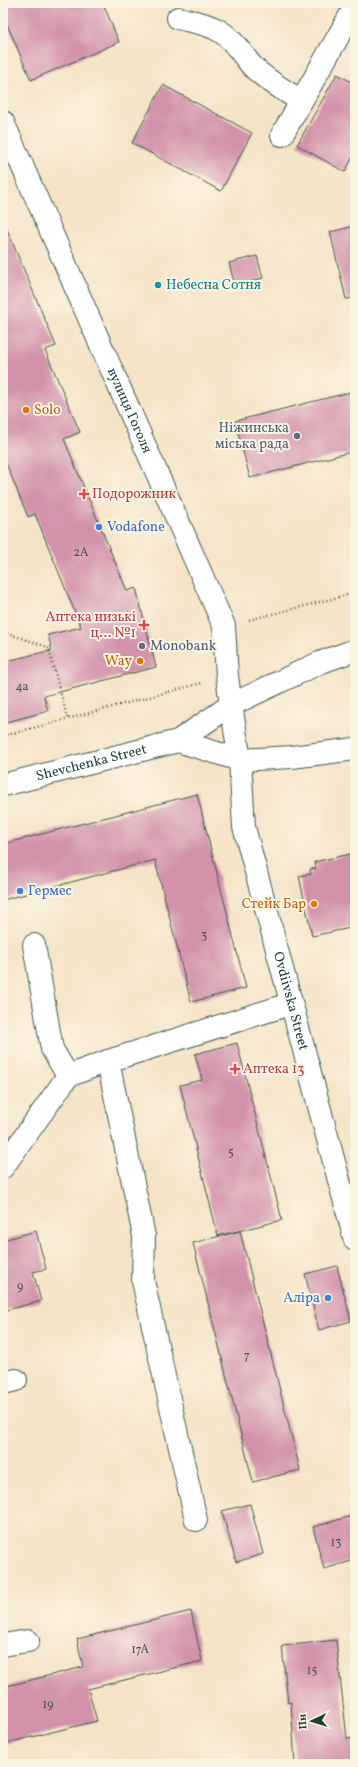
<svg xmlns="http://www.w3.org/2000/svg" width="358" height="1767" viewBox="0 0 358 1767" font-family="Vollkorn,serif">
	<rect width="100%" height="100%" fill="#fcf5e5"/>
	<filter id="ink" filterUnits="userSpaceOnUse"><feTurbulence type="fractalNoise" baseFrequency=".025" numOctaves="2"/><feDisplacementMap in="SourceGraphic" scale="8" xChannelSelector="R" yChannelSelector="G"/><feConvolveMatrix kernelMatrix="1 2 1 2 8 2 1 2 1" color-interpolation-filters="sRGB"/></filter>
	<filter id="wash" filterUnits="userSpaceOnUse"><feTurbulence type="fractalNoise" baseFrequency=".012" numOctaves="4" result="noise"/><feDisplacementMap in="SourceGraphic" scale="16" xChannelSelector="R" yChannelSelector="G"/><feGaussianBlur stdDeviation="0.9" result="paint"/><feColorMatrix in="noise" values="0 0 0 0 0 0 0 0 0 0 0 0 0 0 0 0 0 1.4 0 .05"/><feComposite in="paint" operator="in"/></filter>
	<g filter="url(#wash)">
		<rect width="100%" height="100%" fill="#f4e3c6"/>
		<g id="blocks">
			<!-- building -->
			<g fill="#d192aa">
				<polygon points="3,3 103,3 119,42 31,80 3,15"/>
				<polygon points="337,74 355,84 355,153 345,172 297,145"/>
				<polygon points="163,85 252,133 221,191 132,143"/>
				<polygon points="3,220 56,346 45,350 80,432 64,439 127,591 136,588 156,667 44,696 48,711 3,723 3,662 52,650 48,635 81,627 35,514 28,517 3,456"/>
				<polygon points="355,226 355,298 346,299 330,232"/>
				<polygon points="257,256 263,278 235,286 229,263"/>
				<polygon points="355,391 355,451 250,478 235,421"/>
				<polygon points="197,794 246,988 191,1002 155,860 3,900 3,844"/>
				<polygon points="355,853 355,927 312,936 299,876 311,874 310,869 316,868 314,862"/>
				<polygon points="237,1043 282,1220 218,1236 180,1085 202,1080 195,1054"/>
				<polygon points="36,1231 46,1269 33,1272 41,1301 3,1311 3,1240"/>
				<polygon points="240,1231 300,1470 253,1482 193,1243"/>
				<polygon points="337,1266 351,1321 319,1330 305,1274"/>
				<polygon points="250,1504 263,1554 236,1562 222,1511"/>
				<polygon points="355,1515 355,1560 324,1569 313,1527"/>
				<polygon points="191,1611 202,1661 88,1689 97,1721 3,1744 3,1687 83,1667 77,1639"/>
				<polygon points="336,1640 347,1739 355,1738 355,1764 295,1764 291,1702 288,1703 282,1646"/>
			</g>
		</g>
	</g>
	<g filter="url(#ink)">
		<use href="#blocks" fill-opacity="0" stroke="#3f564a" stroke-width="1"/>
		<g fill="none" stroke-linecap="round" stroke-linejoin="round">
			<defs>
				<g id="minor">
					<path d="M178,18C193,22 211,24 224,34C236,43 243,56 253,67C267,81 284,90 301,101"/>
					<path id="s1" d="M3,122L224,626L227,676L231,705"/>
					<polyline points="282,135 355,7"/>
					<polyline points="34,945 52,1049 68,1076"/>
					<polyline points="108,1061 144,1236 143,1281 196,1520"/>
					<polyline points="3,1167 68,1076 108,1061 290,1004"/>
					<polyline points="3,1383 16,1380"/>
					<polyline points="3,1645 28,1641"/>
				</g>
				<g id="major">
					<path id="s2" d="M231,705L240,760L244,827L355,1240"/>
					<polyline points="178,741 240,760 292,757 355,749"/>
					<path id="s3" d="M3,785L178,741L231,705L319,663L355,650"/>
				</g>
			</defs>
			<!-- minor casing -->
			<use href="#minor" stroke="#3f564a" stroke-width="24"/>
			<!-- major casing -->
			<use href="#major" stroke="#3f564a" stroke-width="24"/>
			<!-- path -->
			<g stroke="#3f564a" stroke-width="2.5" stroke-dasharray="1 3" stroke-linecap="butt">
				<polyline points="249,620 355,593"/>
				<polyline points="3,632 48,647 68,720"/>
				<polyline points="3,736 202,683"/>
			</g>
			<!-- minor -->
			<use href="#minor" stroke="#fff" stroke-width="22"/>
			<!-- major -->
			<use href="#major" stroke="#fff" stroke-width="22"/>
		</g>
	</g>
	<!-- markers -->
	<circle fill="#0f9aa8" stroke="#fcf5e5" stroke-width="1.5" cx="158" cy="285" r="4"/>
	<g fill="#e8710a" stroke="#fcf5e5" stroke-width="1.5">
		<circle cx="26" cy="410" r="4"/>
		<circle cx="140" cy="661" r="4"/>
		<circle cx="314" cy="904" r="4"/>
	</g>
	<g fill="#5c6f8a" stroke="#fcf5e5" stroke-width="1.5">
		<circle cx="297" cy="436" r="4"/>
		<circle cx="142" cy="646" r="4"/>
	</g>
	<g fill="#e0444e" stroke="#fcf5e5" stroke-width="1.5">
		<path d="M82 488h4v4h4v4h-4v4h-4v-4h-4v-4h4z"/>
		<path d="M142 619h4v4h4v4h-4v4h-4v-4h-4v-4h4z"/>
		<path d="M233 1063h4v4h4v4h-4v4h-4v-4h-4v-4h4z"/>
	</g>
	<g fill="#3f7fe0" stroke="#fcf5e5" stroke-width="1.5">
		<circle cx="99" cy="527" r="4"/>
		<circle cx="20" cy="891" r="4"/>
		<circle cx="328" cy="1298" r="4"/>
	</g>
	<g text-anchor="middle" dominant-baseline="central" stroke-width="4" stroke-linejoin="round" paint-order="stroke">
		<!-- number labels -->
		<g font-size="12" fill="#4c5252">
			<text x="81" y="553">2А</text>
			<text x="22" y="687">4а</text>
			<text x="204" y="936">3</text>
			<text x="231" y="1153">5</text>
			<text x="20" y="1287">9</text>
			<text x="247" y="1356">7</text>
			<text x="336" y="1543">13</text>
			<text x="140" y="1650">17А</text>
			<text x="312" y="1671">15</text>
			<text x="48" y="1705">19</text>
		</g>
		<!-- culture labels -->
		<g font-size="14" fill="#0d838f" stroke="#fcf5e5" text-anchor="start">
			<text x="166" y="285">Небесна Сотня</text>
		</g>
		<!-- food labels -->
		<g font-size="14" fill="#c56008" stroke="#fcf5e5" text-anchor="end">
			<text x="34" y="410" text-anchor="start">Solo</text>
			<text x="132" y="661">Way</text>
			<text x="306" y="904">Стейк Бар</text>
		</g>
		<!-- street labels -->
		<g font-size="14" fill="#1f3d34" stroke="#fcf5e5">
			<text stroke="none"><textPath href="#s1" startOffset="315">вулиця Гоголя</textPath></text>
			<text stroke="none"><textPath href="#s3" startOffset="91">Shevchenka Street</textPath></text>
			<text stroke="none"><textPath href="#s2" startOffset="303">Ovdiivska Street</textPath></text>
		</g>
		<!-- service labels -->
		<g font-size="14" fill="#4e5e75" stroke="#fcf5e5" text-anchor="end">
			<text x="289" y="428">Ніжинська<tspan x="289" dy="16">міська рада</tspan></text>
			<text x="150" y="646" text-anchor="start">Monobank</text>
		</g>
		<!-- health labels -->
		<g font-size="14" fill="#be3a42" stroke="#fcf5e5" text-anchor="start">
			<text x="92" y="494">Подорожник</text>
			<text x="136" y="617" text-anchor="end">Аптека низькі<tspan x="136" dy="16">ц... №1</tspan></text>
			<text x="243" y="1069">Аптека 13</text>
		</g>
		<!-- shop labels -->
		<g font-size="14" fill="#366cbe" stroke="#fcf5e5" text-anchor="start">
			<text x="107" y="527">Vodafone</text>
			<text x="28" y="891">Гермес</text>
			<text x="320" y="1298" text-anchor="end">Аліра</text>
		</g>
	</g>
	<!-- margin -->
	<rect width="358" height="1767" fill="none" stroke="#fcf5e5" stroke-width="16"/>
	<!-- north arrow -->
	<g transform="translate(312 1721) rotate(266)" stroke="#fcf5e5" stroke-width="3" paint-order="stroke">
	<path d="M0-3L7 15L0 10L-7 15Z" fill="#1f3d34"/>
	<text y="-6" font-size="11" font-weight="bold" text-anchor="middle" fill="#1f3d34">Пн</text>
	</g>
</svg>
